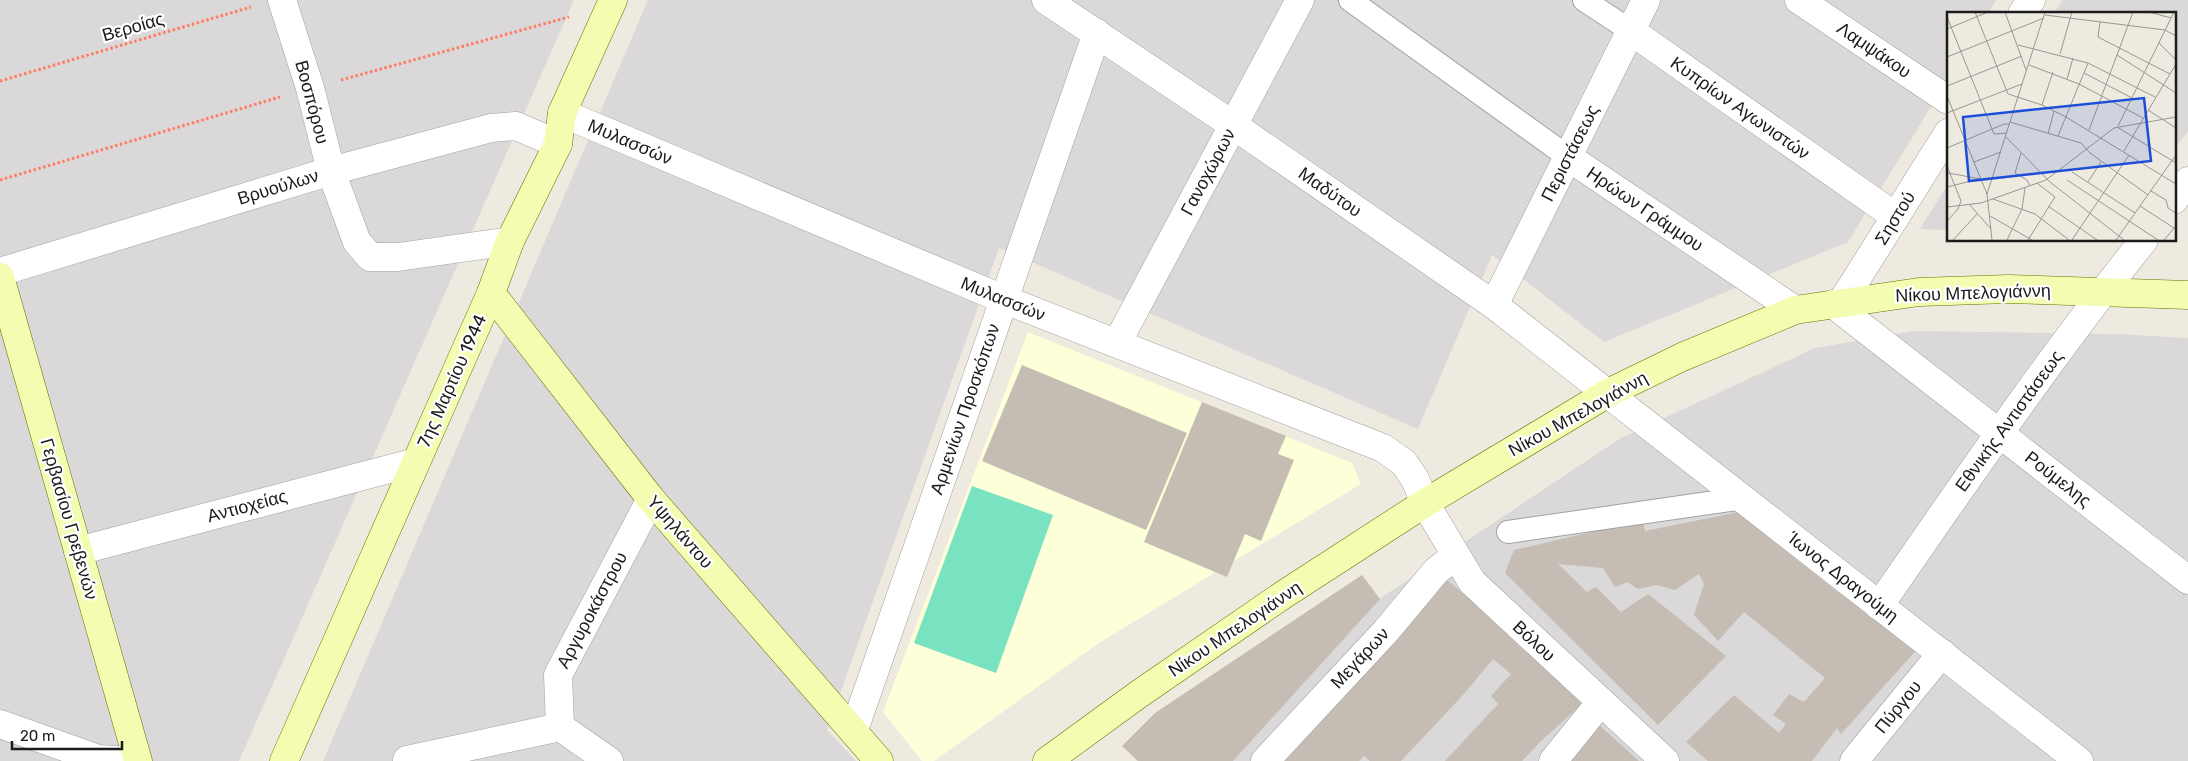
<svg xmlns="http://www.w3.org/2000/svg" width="2188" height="761" viewBox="0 0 2188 761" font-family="Rubik,sans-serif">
	<rect width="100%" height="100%" fill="#eeeae0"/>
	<!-- residential -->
	<g fill="#dad8d8">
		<polygon points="0,0 574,0 239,761 0,761"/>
		<polygon points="648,0 1996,0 1988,14 1948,14 1948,79 1848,242 1604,342 1492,255 1418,429 999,248 827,730 856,761 323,761"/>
		<polygon points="2062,0 2188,0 2188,131 2174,149 2174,14 2054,14"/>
		<polygon points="1948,184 1948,230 1920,229"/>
		<polygon points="1914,331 2115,334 2188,338 2188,761 1136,761 1621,438 1815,348"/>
	</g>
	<!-- education -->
	<polygon fill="#fcffd8" points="1028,332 1352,463 1361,484 1099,643 934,761 922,761 883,712"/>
	<!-- pitch -->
	<polygon fill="#79e2c1" points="972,486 1053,515 996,673 914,643"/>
	<!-- building -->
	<g fill="#c5bdb3">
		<polygon points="1022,365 1187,433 1146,530 982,461"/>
		<polygon points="1202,402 1286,436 1278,454 1294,460 1261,541 1245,534 1227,577 1144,542"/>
		<polygon points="1739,512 1835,590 1875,619 1920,646 1841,734 1837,728 1812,761 1708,761 1686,742 1734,695 1779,733 1786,724 1773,715 1789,694 1804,702 1825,678 1744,612 1718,641 1694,615 1704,584 1699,574 1675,590 1657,585 1638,589 1627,582 1615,587 1603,568 1558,564 1587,592 1596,587 1621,612 1648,594 1726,656 1658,725 1505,573 1514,550 1643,520 1645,531"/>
		<polygon points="1436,571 1590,697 1540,742 1522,761 1445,761 1498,704 1491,696 1511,674 1493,659 1463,695 1401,761 1370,761 1364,756 1359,761 1275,761"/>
		<polygon points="1362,575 1380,599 1233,761 1138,761 1122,746 1155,713"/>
		<polygon points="1599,725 1639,761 1567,761"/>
	</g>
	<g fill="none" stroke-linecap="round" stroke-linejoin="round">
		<defs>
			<g id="lane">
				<polyline points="1350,0 1568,157"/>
				<polyline points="1584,0 1631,31"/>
				<polyline points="1508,532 1743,498"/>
			</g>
			<g id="street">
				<polyline points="282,0 310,88 331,171 357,242 370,257 398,257 510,241"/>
				<polyline points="1046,0 1233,125 1494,305 2079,761"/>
				<polyline points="1799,0 1948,100"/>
				<polyline points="2022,14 2031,0"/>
				<polyline points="1631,31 1896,217"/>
				<polyline points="562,113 1003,299 1383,448 1404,463 1415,479 1425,503 1472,582 1665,761"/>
				<polyline points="1568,157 1795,310"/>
				<polyline points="2174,200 2188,181"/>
				<polyline points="0,272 331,171 491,128 516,126 558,144"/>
				<polyline points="1842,302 1948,133"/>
				<polyline points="1833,304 2188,580"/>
				<polyline points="1494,305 1646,0"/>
				<polyline points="1117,343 1300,0"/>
				<polyline points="78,551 416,462"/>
				<path d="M1879,606C1965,482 2050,357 2144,240"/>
				<polyline points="0,724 98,759 131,761"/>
				<polyline points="854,730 1097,33"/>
				<polyline points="407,760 560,727"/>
				<polyline points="609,761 560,727 558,675 651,499"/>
				<polyline points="1265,761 1386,631 1436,571 1455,556"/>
				<polyline points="1553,761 1600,703"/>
				<polyline points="1854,761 1942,653"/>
			</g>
			<g id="secondary">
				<polyline points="0,277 138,761"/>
				<polyline points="491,293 651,499 879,761"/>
				<polyline points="284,761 491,293 510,241 558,144 562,113 613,0"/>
				<polyline points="1047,761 1139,694 1283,595 1425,503 1608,393 1682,357 1795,310 1919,292 2008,289 2188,295"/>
			</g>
		</defs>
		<!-- lane casing -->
		<use href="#lane" stroke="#a2a2a2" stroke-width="24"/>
		<!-- street casing -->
		<use href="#street" stroke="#a2a2a2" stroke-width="29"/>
		<!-- secondary casing -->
		<use href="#secondary" stroke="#5f7500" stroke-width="29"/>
		<!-- path -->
		<g stroke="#ff7c60" stroke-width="3" stroke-dasharray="2.5 2.5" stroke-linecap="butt">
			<polyline points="341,80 569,17"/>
			<polyline points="0,81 251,7"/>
			<polyline points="0,180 280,97"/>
		</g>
		<!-- lane -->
		<use href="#lane" stroke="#fff" stroke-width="22"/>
		<!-- street -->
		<use href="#street" stroke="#fff" stroke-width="28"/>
		<!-- secondary -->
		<use href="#secondary" stroke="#f3fcb0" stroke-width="28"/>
	</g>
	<g text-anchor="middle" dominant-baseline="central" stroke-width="4.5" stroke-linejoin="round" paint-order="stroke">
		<!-- street labels -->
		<g font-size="18" fill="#1b1b1b" stroke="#fff">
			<text transform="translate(133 27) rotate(-16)">Βεροίας</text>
			<text transform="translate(1874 50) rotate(34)">Λαμψάκου</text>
			<text transform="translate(312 102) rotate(75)">Βοσπόρου</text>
			<text transform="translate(1740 108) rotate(35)">Κυπρίων Αγωνιστών</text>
			<text transform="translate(630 142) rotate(23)">Μυλασσών</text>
			<text transform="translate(1570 153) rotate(-63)">Περιστάσεως</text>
			<text transform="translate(1208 172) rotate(-62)">Γανοχώρων</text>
			<text transform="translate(278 187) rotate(-17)">Βρυούλων</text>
			<text transform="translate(1330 192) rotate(35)">Μαδύτου</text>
			<text transform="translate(1645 209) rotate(34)">Ηρώων Γράμμου</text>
			<text transform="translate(1895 218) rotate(-58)">Σηστού</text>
			<text transform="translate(1973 293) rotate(-2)">Νίκου Μπελογιάννη</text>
			<text transform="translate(1003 299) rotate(22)">Μυλασσών</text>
			<text transform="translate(452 381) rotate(-66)">7ης Μαρτίου 1944</text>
			<text transform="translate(965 409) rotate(-71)">Αρμενίων Προσκόπων</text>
			<text transform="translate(1578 414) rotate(-29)">Νίκου Μπελογιάννη</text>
			<text transform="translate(2009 421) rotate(-54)">Εθνικής Αντιστάσεως</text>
			<text transform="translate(2058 479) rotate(38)">Ρούμελης</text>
			<text transform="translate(247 506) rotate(-15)">Αντιοχείας</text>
			<text transform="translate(69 519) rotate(74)">Γερβασίου Γρεβενών</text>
			<text transform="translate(680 532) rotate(49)">Υψηλάντου</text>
			<text transform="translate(1843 577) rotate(38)">Ίωνος Δραγούμη</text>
			<text transform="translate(592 610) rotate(-62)">Αργυροκάστρου</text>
			<text transform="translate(1235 629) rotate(-34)">Νίκου Μπελογιάννη</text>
			<text transform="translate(1534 641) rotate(43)">Βόλου</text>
			<text transform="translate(1360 658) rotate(-47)">Μεγάρων</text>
			<text transform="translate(1898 707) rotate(-51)">Πύργου</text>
		</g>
	</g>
	<!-- overview -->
	<g transform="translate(1947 12)">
		<rect width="229" height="229" fill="#eeeae0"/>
		<path fill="none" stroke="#9a9791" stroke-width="1" d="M28,0L61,82L95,93L119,105L229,172M58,0L79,58M202,0L224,6M98,3L218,18L229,24M0,5L47,122L60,121M153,10L151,25L223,62M0,17L41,0M212,31L229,48M71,33L141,51L208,85M113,42L125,0M170,43L229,81M0,45L97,6M82,53L132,72L196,106M137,61L185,86M120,67L126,46M0,74L75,44M0,84L40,182M95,93L106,60M201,98L229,116M0,101L75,72M63,110L134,131L143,141L201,183M171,114L227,0M170,115L229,151M142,118L186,0M101,122L107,99M111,124L141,51M59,125L103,170L177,228M0,136L57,112H63M177,139L229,52M74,141L68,161L80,168L83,174M27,150L54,140M0,154L14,189L11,197L0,209M125,160L188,201M1,161L34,167M120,168L211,228M141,170L154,150M0,175L28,168M204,179L219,188L221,196L229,201M46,187L88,202L122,228M22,192L44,217M101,194L150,228M193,194L227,216M0,195L34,191L99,168L167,116L229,105M43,204L85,228M6,228L30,202M45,228L40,182L98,0M60,228L75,197L78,176M81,228L108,185L90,171M125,228L182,143M169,228L229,143M217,228L228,215"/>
		<path fill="#1d4ed8" fill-opacity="0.15" stroke="#1d4ed8" stroke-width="2.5" d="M197,86L204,149L22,169L16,105Z"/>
		<rect width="229" height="229" fill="none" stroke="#1b1b1b" stroke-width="2.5"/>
	</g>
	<!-- scale -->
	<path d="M12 741v8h110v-8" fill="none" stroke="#1b1b1b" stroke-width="2.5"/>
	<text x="20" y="741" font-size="15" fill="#1b1b1b" stroke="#ffffff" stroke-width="4" paint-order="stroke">20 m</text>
</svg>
